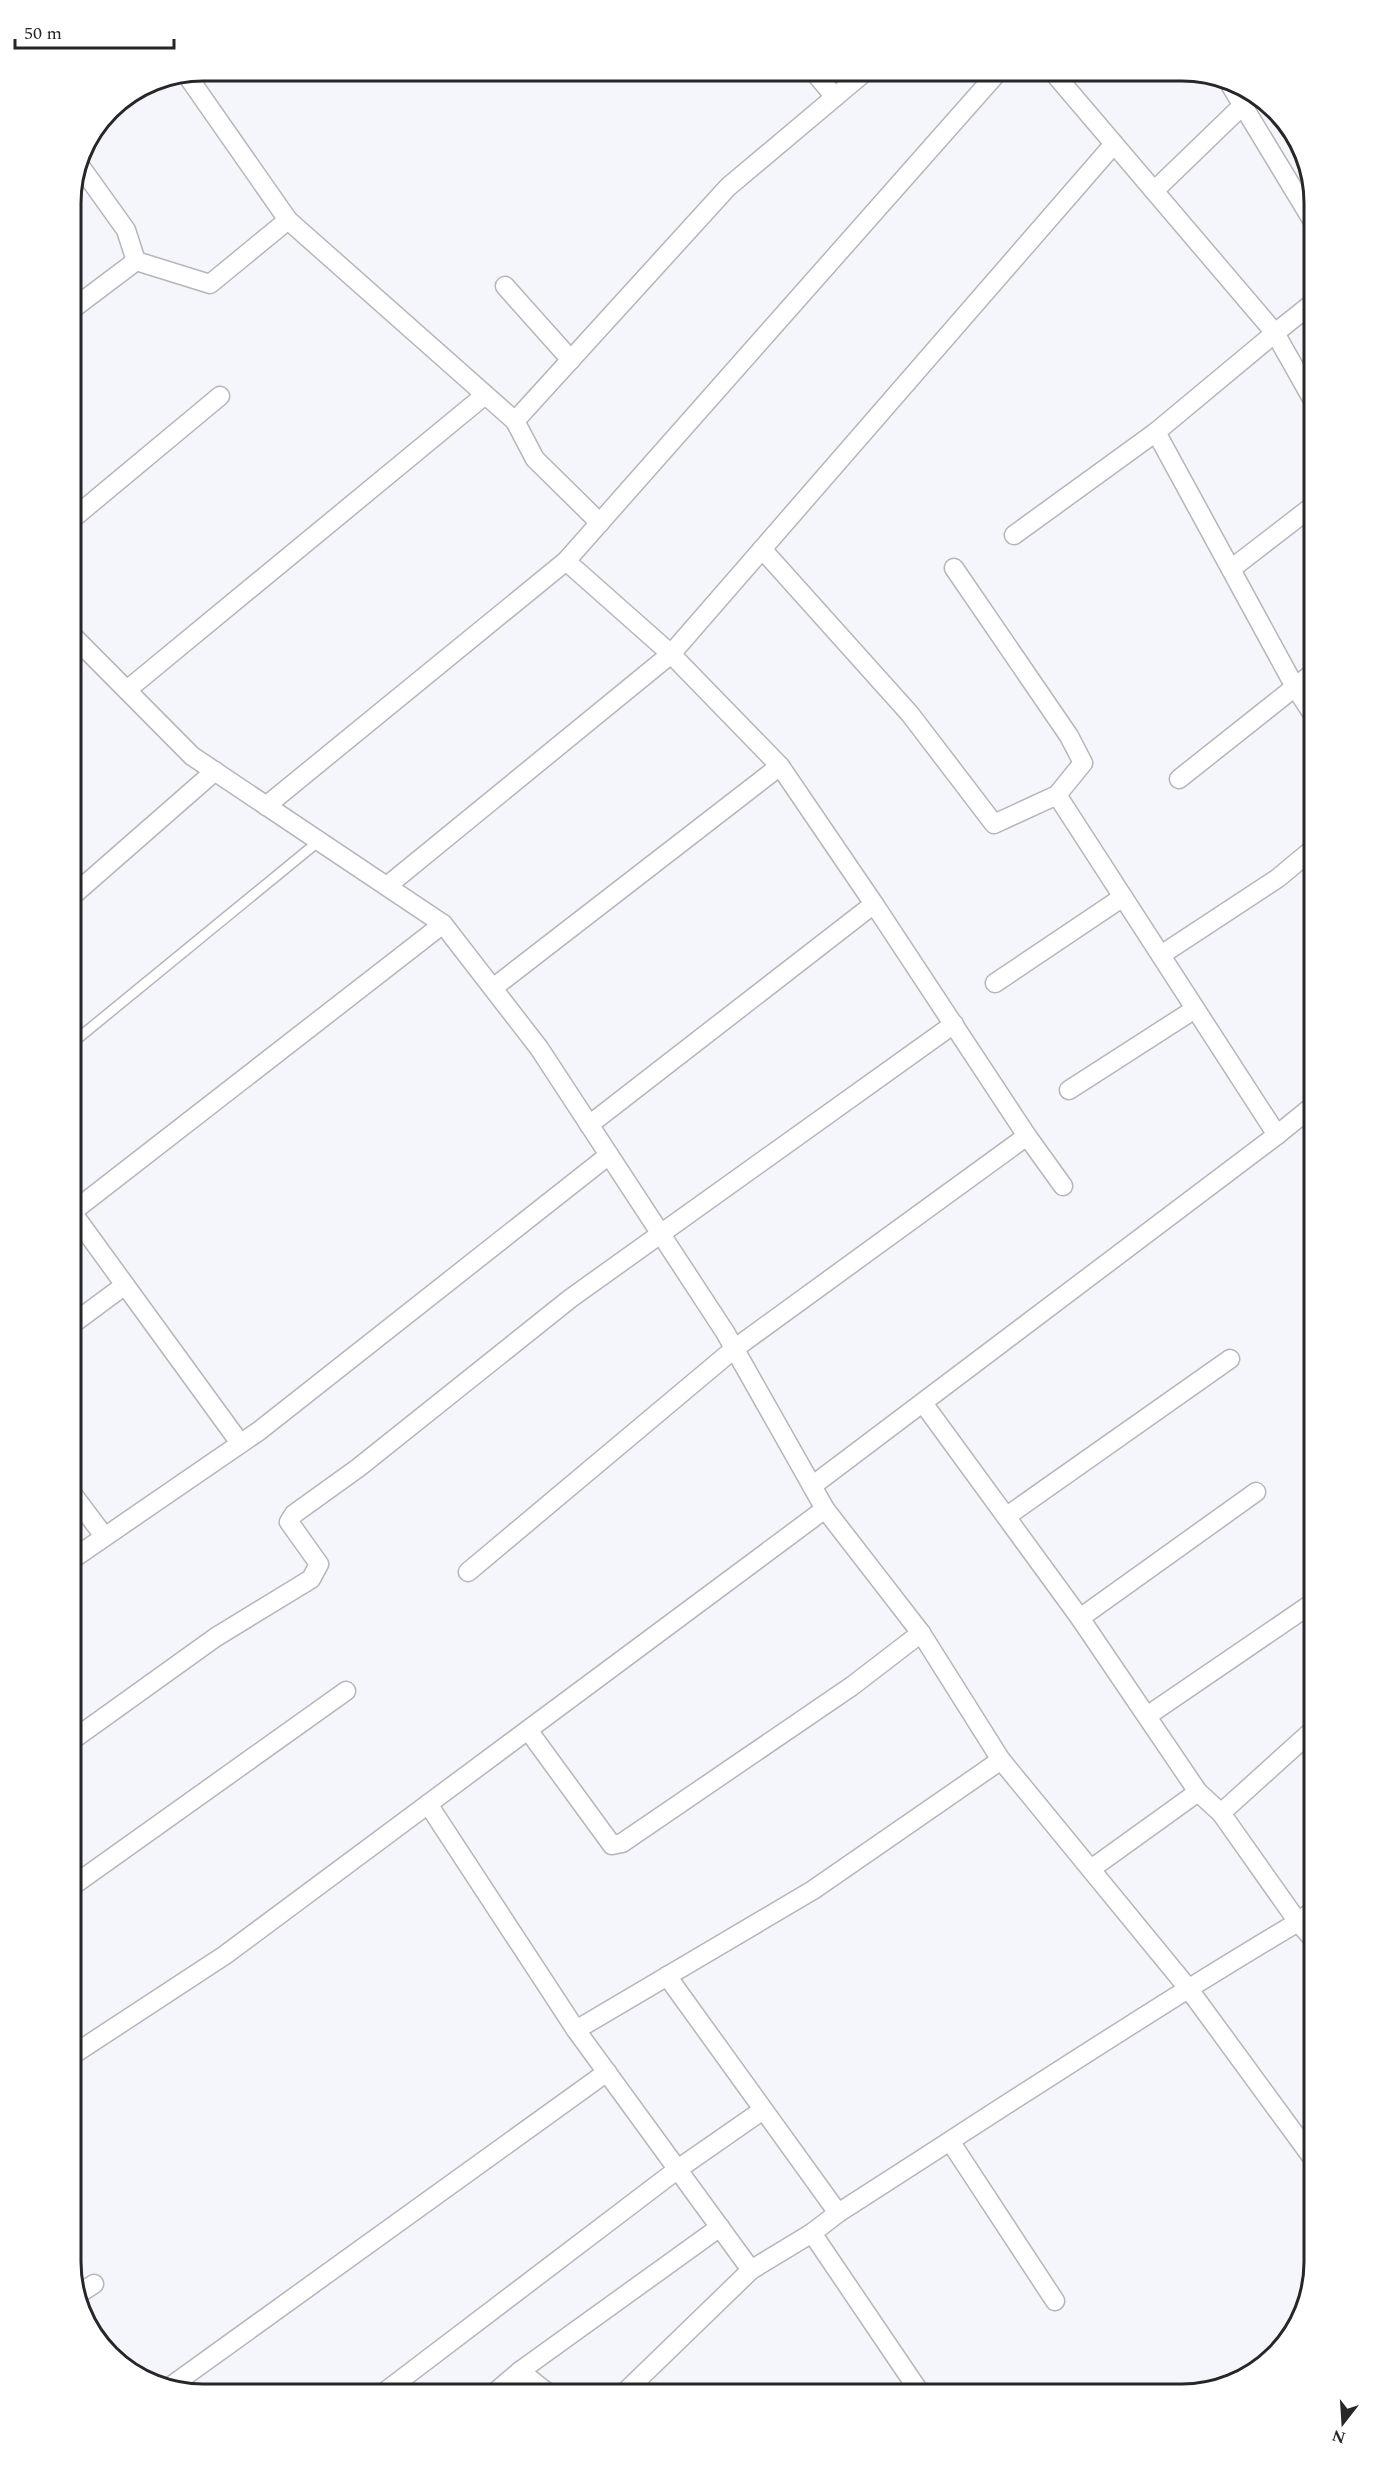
<svg xmlns="http://www.w3.org/2000/svg" width="1385" height="2465" viewBox="0 0 1385 2465" font-family="Spectral,serif">
	<rect width="100%" height="100%" fill="#f5f6fc"/>
	<g fill="none" stroke-linecap="round" stroke-linejoin="round">
		<defs>
			<polyline id="service" points="71,1044 319,841"/>
			<g id="minor">
				<polyline points="813,71 835,97"/>
				<polyline points="1052,71 1275,333 1314,302"/>
				<polyline points="186,74 288,220"/>
				<polyline points="1231,86 1314,223"/>
				<polyline points="78,163 126,230 136,261"/>
				<polyline points="1154,191 1243,105 1247,96"/>
				<polyline points="505,286 571,360"/>
				<polyline points="71,310 136,261 210,284 288,220 515,421 728,187 866,71"/>
				<polyline points="515,421 535,459 600,523"/>
				<polyline points="1156,432 1295,687 1314,672"/>
				<polyline points="71,520 220,396"/>
				<polyline points="1014,535 1156,432 1275,333 1314,402"/>
				<polyline points="762,549 910,714 994,824 1057,795 1083,763 1069,736 954,568"/>
				<polyline points="566,561 671,654 1114,144"/>
				<polyline points="1231,569 1314,505"/>
				<polyline points="71,634 192,756 443,924 539,1048 725,1332 825,1509 921,1633 1001,1760 1188,1988 1314,2160"/>
				<polyline points="127,690 485,395"/>
				<polyline points="1179,779 1295,687 1314,716"/>
				<polyline points="266,806 566,561 999,71"/>
				<polyline points="387,886 671,654 780,766"/>
				<polyline points="71,897 215,771"/>
				<polyline points="1161,955 1278,878 1314,848"/>
				<polyline points="995,983 1123,897"/>
				<polyline points="493,988 780,766 874,904"/>
				<polyline points="1069,1090 1195,1009"/>
				<polyline points="1277,1135 1314,1105"/>
				<polyline points="1027,1136 1063,1186"/>
				<polyline points="71,1213 443,924"/>
				<polyline points="125,1285 240,1443"/>
				<polyline points="71,1325 125,1285 72,1212"/>
				<polyline points="923,1403 1080,1618 1198,1792"/>
				<polyline points="812,1486 1277,1135 1057,795"/>
				<polyline points="71,1492 104,1536"/>
				<polyline points="1007,1516 1230,1359"/>
				<polyline points="71,1560 259,1431 609,1155"/>
				<polyline points="468,1572 734,1349 1027,1136 874,904 589,1125"/>
				<polyline points="1080,1618 1256,1492"/>
				<polyline points="1147,1716 1314,1602"/>
				<polyline points="528,1730 612,1845 622,1843 852,1686 921,1633"/>
				<polyline points="71,1741 216,1637 311,1579 319,1564 289,1522 294,1514 358,1468 571,1298 954,1024"/>
				<polyline points="428,1804 576,2030 813,1890 1001,1760"/>
				<polyline points="1221,1813 1298,1922 1314,1940"/>
				<polyline points="1091,1869 1198,1792 1221,1813 1314,1729"/>
				<polyline points="71,1887 346,1691"/>
				<polyline points="667,1976 838,2213"/>
				<polyline points="576,2030 751,2270 812,2233"/>
				<polyline points="71,2056 225,1955 825,1509"/>
				<polyline points="950,2141 1055,2301"/>
				<polyline points="77,2295 94,2284"/>
				<polyline points="520,2371 549,2394"/>
				<polyline points="171,2386 607,2072"/>
				<polyline points="382,2394 678,2169 763,2110"/>
				<polyline points="493,2394 520,2371 720,2227"/>
				<polyline points="623,2394 751,2270"/>
				<path d="M921,2394L812,2233L838,2213C991,2115 1142,2015 1298,1922L1314,1910"/>
			</g>
		</defs>
		<!-- service casing -->
		<use href="#service" stroke="#b5b6bc" stroke-width="12"/>
		<!-- minor casing -->
		<use href="#minor" stroke="#b5b6bc" stroke-width="21"/>
		<!-- service -->
		<use href="#service" stroke="#fff" stroke-width="9"/>
		<!-- minor -->
		<use href="#minor" stroke="#fff" stroke-width="18"/>
	</g>
	<!-- crop -->
	<path d="M0 0H1385V2465H0ZM203 81H1182A122 122 0 0 1 1304 203V2262A122 122 0 0 1 1182 2384H203A122 122 0 0 1 81 2262V203A122 122 0 0 1 203 81Z" fill="#fff" fill-rule="evenodd"/>
	<path fill="none" stroke="#27272a" stroke-width="3" d="M203 81H1182A122 122 0 0 1 1304 203V2262A122 122 0 0 1 1182 2384H203A122 122 0 0 1 81 2262V203A122 122 0 0 1 203 81Z"/>
	<!-- north arrow -->
	<g transform="translate(1343 2423) rotate(197)" stroke="#ffffff" stroke-width="4.5" paint-order="stroke">
	<path d="M0-4.5L10 22L0 15L-10 22Z" fill="#27272a"/>
	<text y="-9" font-size="16" font-weight="bold" text-anchor="middle" fill="#27272a">N</text>
	</g>
	<!-- scale -->
	<path d="M15 39v9h159v-9" fill="none" stroke="#27272a" stroke-width="3"/>
	<text x="24" y="39" font-size="18" fill="#27272a" stroke="#ffffff" stroke-width="4.5" paint-order="stroke">50 m</text>
</svg>
